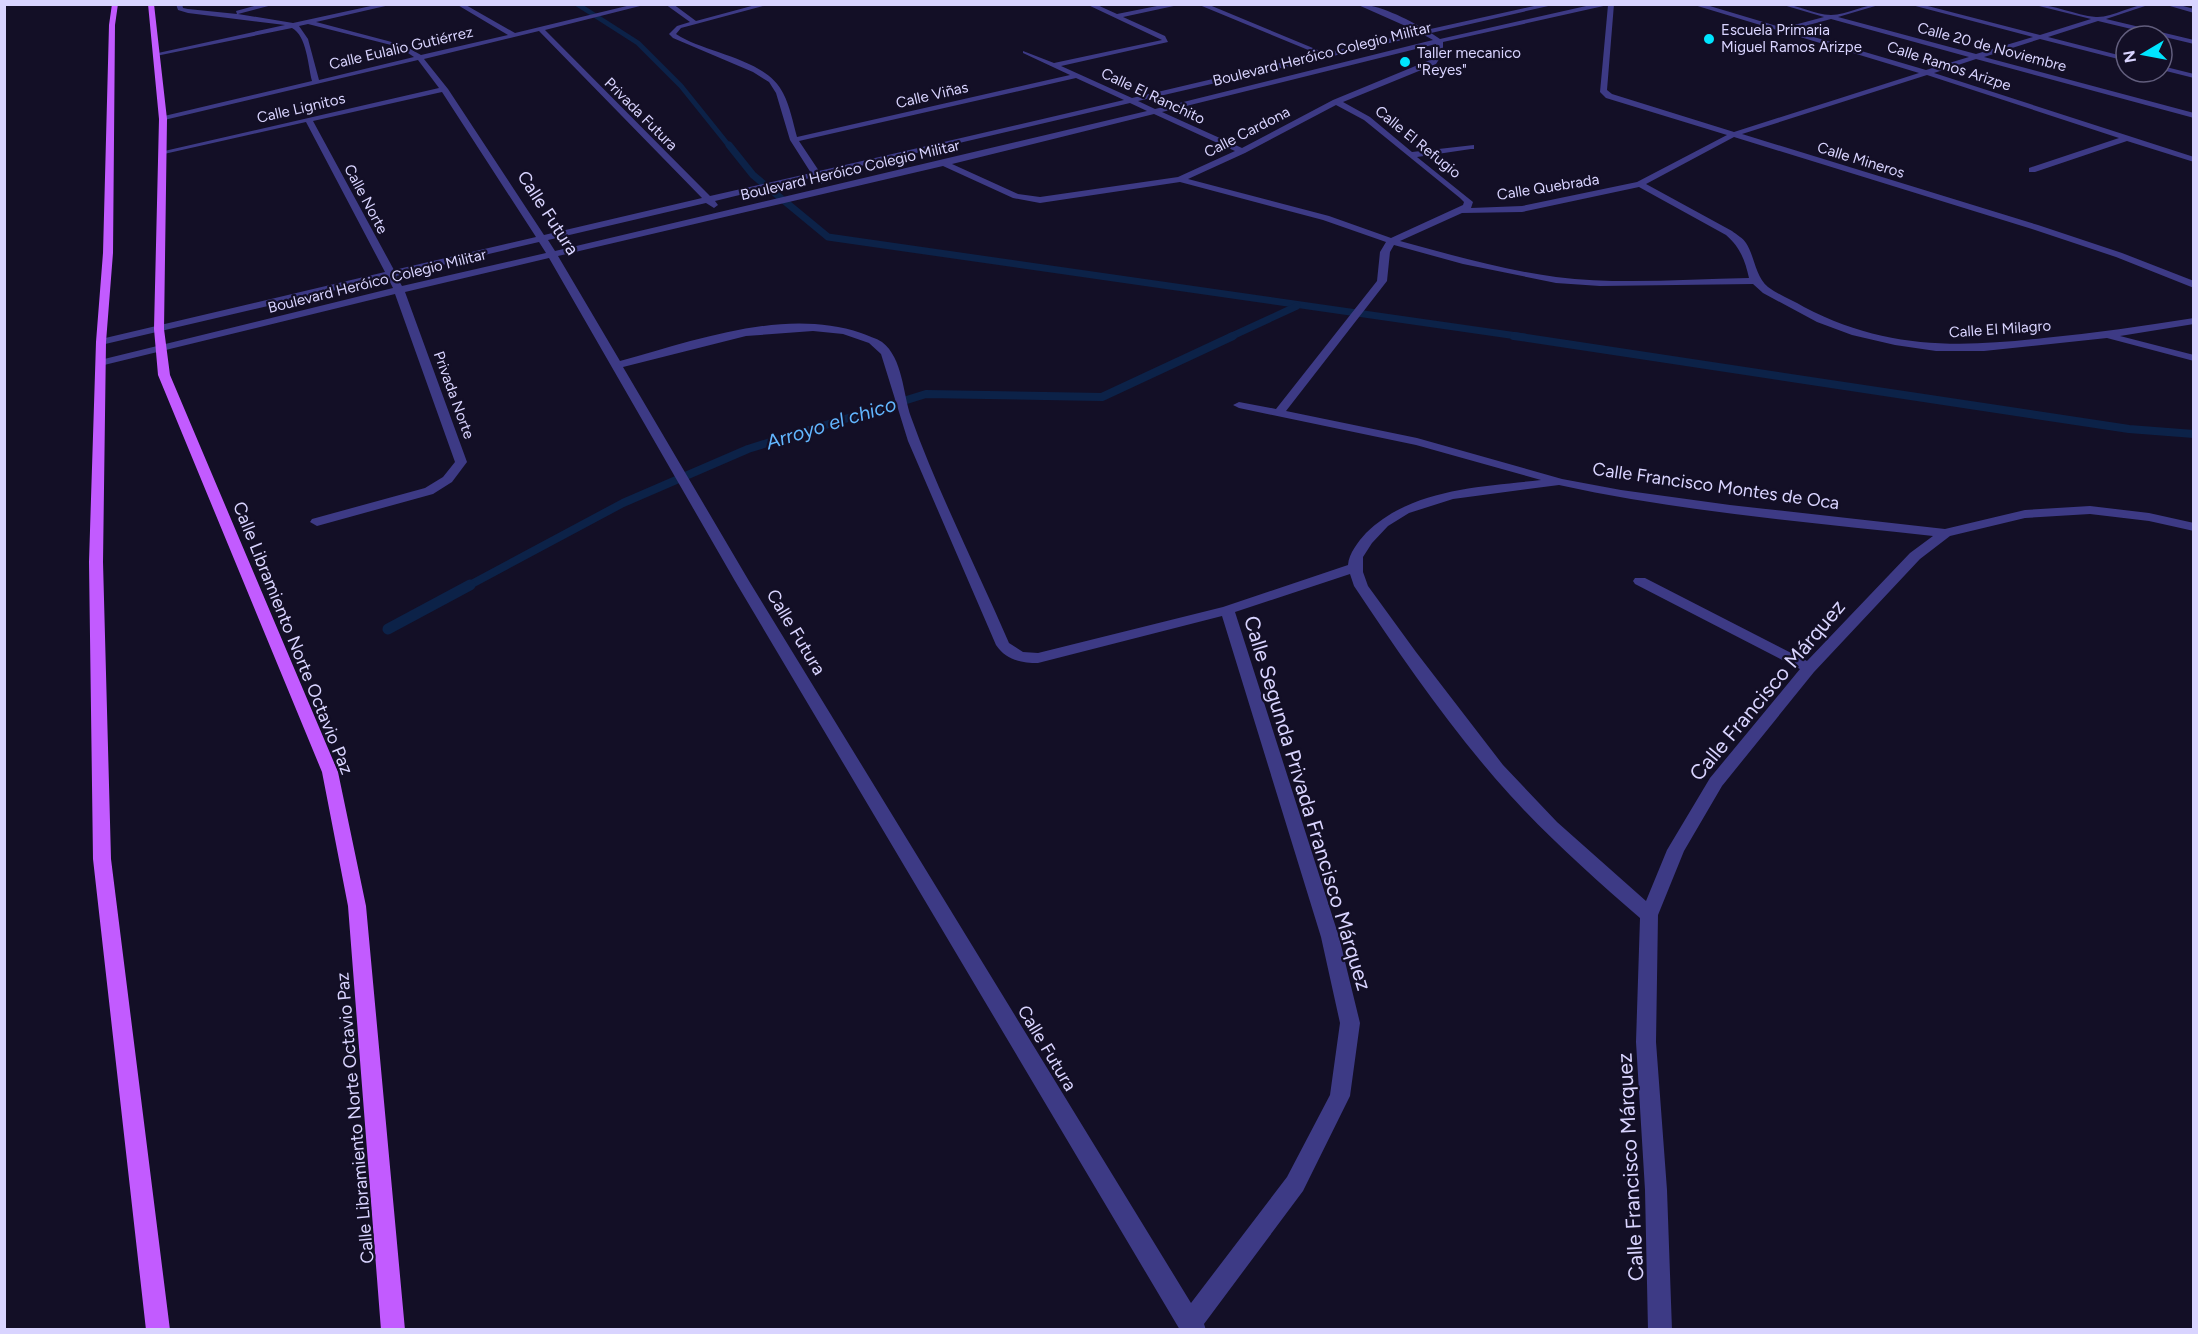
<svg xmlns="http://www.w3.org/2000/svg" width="2198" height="1334" viewBox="0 0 2198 1334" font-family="Figtree,sans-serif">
	<rect width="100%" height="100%" fill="#130f26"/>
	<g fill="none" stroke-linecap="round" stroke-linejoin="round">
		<!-- stream-far3 -->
		<polyline stroke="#0c2248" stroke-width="5" points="577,4 638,43 681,86 730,147"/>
		<!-- stream-far2 -->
		<g stroke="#0c2248" stroke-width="7">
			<polyline points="729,145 753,175 828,237 1524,337"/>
			<polyline points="1230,337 1297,306"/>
		</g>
		<!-- stream-far1 -->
		<g stroke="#0c2248" stroke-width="8">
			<polyline points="1514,336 2129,429 2194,434"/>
			<polyline points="468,586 623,503 748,449 926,394 1102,397 1233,336"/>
		</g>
		<!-- stream -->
		<polyline stroke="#0c2248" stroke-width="11" points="388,629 470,585"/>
		<!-- minor -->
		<g fill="#3d3a85" fill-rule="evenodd">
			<path d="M176,4H182L183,8L188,9L237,14L236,11L262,4H276L238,14L293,23L380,4H394L316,22L403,45L421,55L508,35L456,4H464L515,33L635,4H648L545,30L710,196L811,173L790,140L776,93L769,82L753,72L673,38L669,34L677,26L690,22L665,4H673L696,21L759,4H771L681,28L676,34C706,54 766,58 783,93C790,106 793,123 797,137L1070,75L1023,53V51L1054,63L1162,40L1086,4H1095L1117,14L1167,4H1183L1123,17L1165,36L1168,42L1061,66L1132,98L1318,54L1197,4H1207L1325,53L1419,32L1356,4C1379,4 1407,19 1426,30L1543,4H1557L1431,33L1440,39L1595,4H1614L1607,90L1612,94L1734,132L1919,73L1691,4H1703L1783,28L1824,17L1780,4C1798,4 1814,15 1831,15C1847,15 1864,4 1882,4L1838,17L1976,54L2033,37L1908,4H1920L2040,35L2091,19L2031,4C2054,4 2074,15 2096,17C2112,18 2132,4 2151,4L2106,19L2194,40V44L2098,21L2048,37L2126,57V61L2040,39L1984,57L2194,113V118L1976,59L1934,73L2194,157V162L2127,141L2035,172H2029V168L2119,138L1927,75L1742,134L2038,225L2122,253L2194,281V288L2116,257L2032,229L1734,137L1646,184L1732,231C1737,235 1743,238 1746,243C1755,257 1755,276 1768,287C1779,295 1792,300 1804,307C1884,349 1957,348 2044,338C2094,333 2144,326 2194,318V324L2120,336L2194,355V361L2107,338L1984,351H1936L1895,345L1852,335L1817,322L1763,293L1753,284L1600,286L1556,283L1463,264L1394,245L1390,252L1387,281L1286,411L1417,438L1562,479L1621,490L1730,505L1945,529L2025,510L2090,506L2149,513L2194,523V531L2149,521L2090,514L2025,518L1950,536L1920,559L1814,672L1722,786L1684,851L1658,915L1656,1042L1667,1190L1672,1330H1648L1645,1190L1636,1042L1640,918C1595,879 1550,839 1510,795C1452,731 1402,658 1354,586L1350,574L1235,612L1339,937L1360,1023L1350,1096L1303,1191L1204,1324L1206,1330H1180L735,581L549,258L405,292L467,462L452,482L433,494L317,526L310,522L312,519L425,488L443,477L455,462L395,294L100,366L96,365V361L393,288L388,278L101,345L96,342L101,339L385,272L306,122L164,154L160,152L439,88L418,60L160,121V117L312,81C308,66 307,36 292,28L156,56L158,53L285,25L188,13L178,10ZM1608,5L1600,92L1606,98L1727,135L1637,182L1522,206L1471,208L1473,202L1417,157L1471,149H1474V145L1412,152L1370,117L1343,102L1436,64L1443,53V42ZM1831,19L1969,57L1926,70L1790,30ZM308,24L399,47L414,57L319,80L308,39L299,26ZM539,31L702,198L544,235L448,89L424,59ZM1424,35L1433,40L1155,109L1138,101ZM1436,44L1437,53L1430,60L1333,100L1242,148L1162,112ZM1076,78L1124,100L819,171L799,141ZM442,92L536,237L394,270L313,121ZM1130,103L1147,111L555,251L548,240L706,203L714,208L718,205L715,201L814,177L821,184L825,181L822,175ZM1336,105L1364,120L1460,198L1464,202L1463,205L1391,238L1329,216L1188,179L1245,153ZM1154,114L1235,151L1178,177L1040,197L1018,194L952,164ZM943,166L1013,198L1040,203L1180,182L1323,220L1386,242L1380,252L1377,281L1276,409L1239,402L1233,405L1239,408L1416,445L1541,480C1481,487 1412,488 1366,533C1358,542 1349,553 1348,565L1223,607L1038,653L1023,652L1009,643C977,569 938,492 911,417C903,394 903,358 882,342C876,338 868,336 861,333C783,307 695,341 620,361L558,256ZM1639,187L1726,235C1740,247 1745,260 1749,278C1686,279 1620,285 1556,277C1504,270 1451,255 1400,241L1462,213L1522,212ZM539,242L546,253L402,286L396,276ZM813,331L843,334L869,343L881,354L908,441L996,645C1006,660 1021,663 1038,663L1222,616L1321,937L1340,1023L1330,1095L1287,1177L1191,1303L749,581L623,367L746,336ZM1559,485C1682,512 1808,522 1933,536L1910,553L1807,661L1645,578H1635L1633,581L1635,584L1800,669L1710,778L1667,850L1646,901L1557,822L1503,765L1416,652L1368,586L1363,572V557L1372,543L1388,526L1409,513L1453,499Z"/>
			<polygon points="2163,4 2176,4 2194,9 2194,13"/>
			<polygon points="2162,66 2194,74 2194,78 2162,70"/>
		</g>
		<!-- major -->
		<g fill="#c25bff" fill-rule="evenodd">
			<polygon points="112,4 118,4 115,25 113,253 106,342 103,562 111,859 170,1330 146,1330 93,859 89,562 96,342 103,253 109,25"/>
			<polygon points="148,4 154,4 167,119 164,329 170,375 338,772 366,906 405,1330 381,1330 348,906 322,772 158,375 154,329 159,119"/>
		</g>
	</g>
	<!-- markers -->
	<g fill="#00e5ff" stroke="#130f26" stroke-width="2">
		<circle cx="1709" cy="39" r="6"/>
		<circle cx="1405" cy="62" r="6"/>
	</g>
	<g text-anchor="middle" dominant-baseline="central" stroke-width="4.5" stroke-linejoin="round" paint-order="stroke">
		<!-- far-poi labels -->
		<g font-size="15" fill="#d9d4ff" stroke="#130f26" text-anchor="start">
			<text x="1721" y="30">Escuela Primaria<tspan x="1721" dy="17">Miguel Ramos Arizpe</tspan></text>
			<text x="1417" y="53">Taller mecanico<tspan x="1417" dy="17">"Reyes"</tspan></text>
		</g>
		<!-- far-street labels -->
		<g font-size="15" fill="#d9d4ff" stroke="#130f26">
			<text transform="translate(1992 47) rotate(15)">Calle 20 de Noviembre</text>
			<text transform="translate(401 48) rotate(-13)">Calle Eulalio Gutiérrez</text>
			<text transform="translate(1322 54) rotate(-14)">Boulevard Heróico Colegio Militar</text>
			<text transform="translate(1949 66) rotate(18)">Calle Ramos Arizpe</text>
			<text transform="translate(932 95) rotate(-13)">Calle Viñas</text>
			<text transform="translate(1153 96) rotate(25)">Calle El Ranchito</text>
			<text transform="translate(301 108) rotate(-13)">Calle Lignitos</text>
			<text transform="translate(641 114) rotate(45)">Privada Futura</text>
			<text transform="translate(1247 132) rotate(-27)">Calle Cardona</text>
			<text transform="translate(1418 142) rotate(39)">Calle El Refugio</text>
			<text transform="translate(1861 160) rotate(17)">Calle Mineros</text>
			<text transform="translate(850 170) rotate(-13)">Boulevard Heróico Colegio Militar</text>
			<text transform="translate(1548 187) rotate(-9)">Calle Quebrada</text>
			<text transform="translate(366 199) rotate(62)">Calle Norte</text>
			<text transform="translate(377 281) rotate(-14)">Boulevard Heróico Colegio Militar</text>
			<text transform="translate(2000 329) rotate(-4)">Calle El Milagro</text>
			<text transform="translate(454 395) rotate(70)">Privada Norte</text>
		</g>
		<!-- street labels -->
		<g font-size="18" fill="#d9d4ff" stroke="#130f26">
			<text transform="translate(548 213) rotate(57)">Calle Futura</text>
			<text transform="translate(1716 486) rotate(8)">Calle Francisco Montes de Oca</text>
			<text transform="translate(796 632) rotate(59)">Calle Futura</text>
			<text transform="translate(293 638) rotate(68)">Calle Libramiento Norte Octavio Paz</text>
			<text transform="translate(1047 1048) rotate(59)">Calle Futura</text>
			<text transform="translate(355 1118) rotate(-95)">Calle Libramiento Norte Octavio Paz</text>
		</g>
		<!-- water labels -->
		<g font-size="20" font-style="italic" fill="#62b6ff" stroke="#130f26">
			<text transform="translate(831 423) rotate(-17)">Arroyo el chico</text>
		</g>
		<!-- near-street labels -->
		<g font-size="21" fill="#d9d4ff" stroke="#130f26">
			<text transform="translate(1767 690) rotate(-50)">Calle Francisco Márquez</text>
			<text transform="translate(1308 803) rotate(73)">Calle Segunda Privada Francisco Márquez</text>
			<text transform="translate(1630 1167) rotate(-93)">Calle Francisco Márquez</text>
		</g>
	</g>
	<!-- border -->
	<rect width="2198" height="1334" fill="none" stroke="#d9d4ff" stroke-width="12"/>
	<!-- north arrow -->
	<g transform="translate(2144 54) rotate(260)"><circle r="28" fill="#130f26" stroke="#625e7d" stroke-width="1.5"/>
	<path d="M0-4.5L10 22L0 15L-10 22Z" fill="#00e5ff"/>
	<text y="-9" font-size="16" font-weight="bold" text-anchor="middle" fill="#d9d4ff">N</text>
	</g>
</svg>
